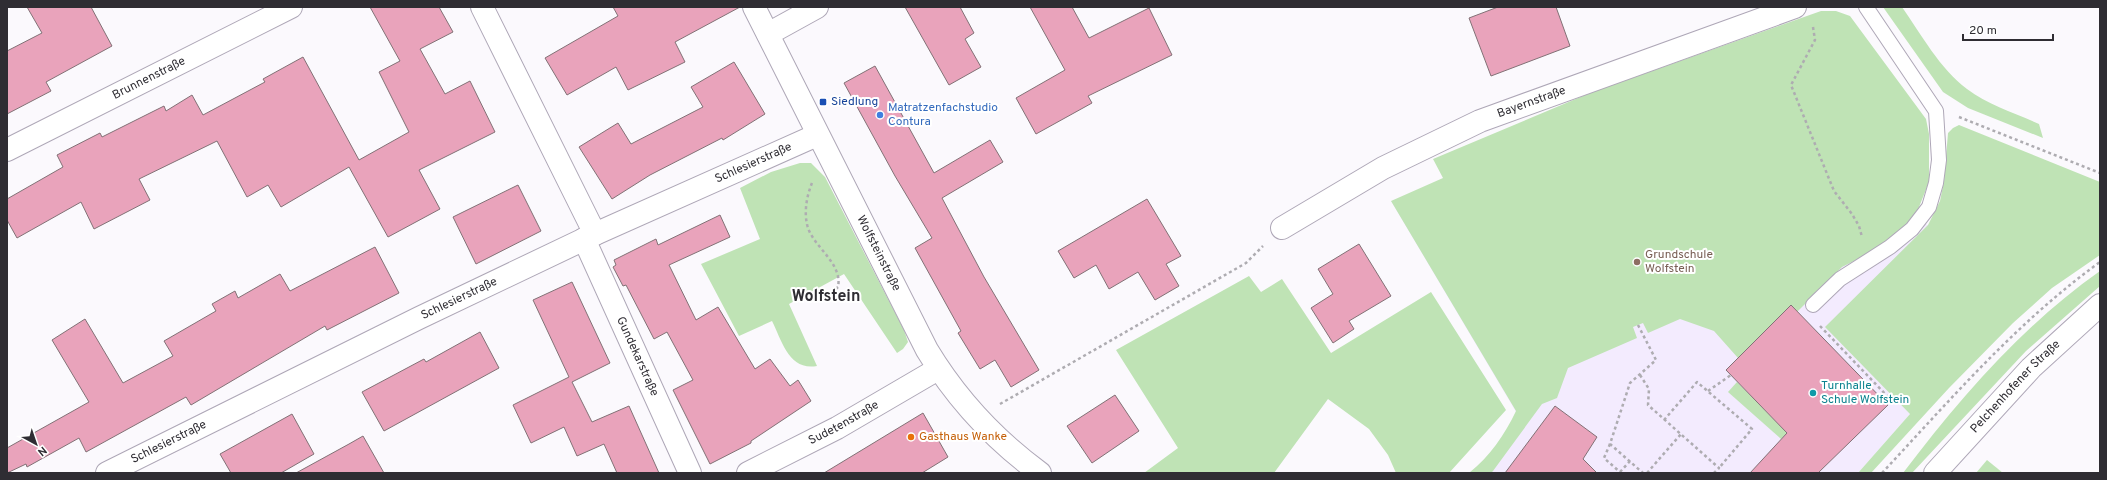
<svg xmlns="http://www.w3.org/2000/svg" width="2107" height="480" viewBox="0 0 2107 480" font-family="Overpass,sans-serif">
	<rect width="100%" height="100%" fill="#fbf9fd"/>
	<!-- built -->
	<polygon fill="#f3ebfe" points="1391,201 1913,219 1928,225 1910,414 1858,473 1469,473 1486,459 1507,430 1516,412"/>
	<!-- green -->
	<g fill="#bfe3b5">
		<path d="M1883,7H1902C1921,34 1940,69 1967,89C1988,105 2015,113 2039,124L2043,138L1968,108L1943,92Z"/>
		<path d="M1821,11H1836L1850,16L1926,119L1929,134V182L1917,212L1908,225L1874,251L1842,267L1797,312L1791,306L1738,358L1714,331L1680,319L1648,333L1643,323L1633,327L1637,338L1568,368L1557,398L1542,404L1493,471L1491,473H1469C1490,456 1504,436 1516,411L1391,201L1443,178L1433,159L1590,93Z"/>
		<polygon points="1959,125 2100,182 2100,255 2052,288 2013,323 1949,388 1871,473 1858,473 1910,414 1825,327 1928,225 1940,201 1944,181 1948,133 1953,128"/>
		<path d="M800,163H811L825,177L904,330L908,342L903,349L897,353L844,274L789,304L817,366C789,371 782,341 772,321L739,336L701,264L760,239L740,188L771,172Z"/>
		<path d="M2100,271V286L2026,351L1912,473H1903C1961,397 2022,326 2100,271Z"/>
		<polygon points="1249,276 1261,292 1282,279 1331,353 1431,292 1506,410 1449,473 1396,473 1388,455 1369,429 1328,399 1274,473 1144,473 1178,448 1116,350"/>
		<polygon points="1737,382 1787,433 1781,439 1728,392"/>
		<polygon points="1987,460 2003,473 1976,473"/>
	</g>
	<!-- building -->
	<g fill="#e9a3bb" stroke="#827176">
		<polygon points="27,7 91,7 112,46 46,82 51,91 7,114 7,51 42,33"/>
		<polygon points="370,7 439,7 453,32 420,49 445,94 470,81 495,132 419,170 440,209 388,237 349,167 281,207 268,185 247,197 217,141 139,179 150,200 94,229 81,202 17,238 7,220 7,199 63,167 57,155 100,133 102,137 164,106 166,111 192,95 203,115 265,82 263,79 303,57 359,160 409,132 379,72 400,61"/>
		<polygon points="613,7 740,7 675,42 685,62 628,90 616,67 567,95 545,58 618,16"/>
		<polygon points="905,7 960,7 974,33 965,39 981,67 949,85"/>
		<polygon points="1030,7 1072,7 1089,38 1149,8 1172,55 1088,96 1092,103 1036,134 1016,98 1065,70"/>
		<polygon points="1498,7 1556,7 1570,46 1491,76 1469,18"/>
		<polygon points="734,62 765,114 723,140 722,138 650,175 612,199 579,147 618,123 631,144 703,107 691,87"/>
		<polygon points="875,66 934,173 990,140 1003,162 942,198 984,277 1039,370 1011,387 995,360 980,369 958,333 961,331 915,248 932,238 895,176 844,83"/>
		<polygon points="518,185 541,231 476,264 453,217"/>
		<polygon points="1147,199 1181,256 1166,264 1179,286 1155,300 1138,272 1109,289 1096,265 1074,278 1058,251"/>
		<polygon points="720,215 730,237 669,265 696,320 718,307 755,369 770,359 790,386 798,380 811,401 751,441 751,443 710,464 673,390 693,380 667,332 654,339 626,285 623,286 613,267 616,265 614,260 656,239 658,245"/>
		<polygon points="1359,244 1391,296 1349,321 1354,329 1333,343 1311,308 1333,294 1318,269"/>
		<polygon points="375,247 399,293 327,330 325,326 191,405 186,397 86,452 79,438 27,467 26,464 7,473 7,448 89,402 52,340 85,319 123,383 173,356 164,341 216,311 212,304 235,291 238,298 280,274 290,291"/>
		<polygon points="572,282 610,363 572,382 592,422 629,406 659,473 617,473 604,444 577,456 564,427 531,443 513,405 569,377 533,300"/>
		<polygon points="1791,305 1888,405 1818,473 1750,473 1787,433 1726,370"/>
		<polygon points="480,332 499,368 384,431 362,392 424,359 426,362"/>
		<polygon points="1115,395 1139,431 1092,463 1067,426"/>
		<polygon points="1555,406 1597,437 1583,459 1597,473 1505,473"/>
		<polygon points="923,413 948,457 922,473 824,473"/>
		<polygon points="292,414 314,454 281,473 231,473 220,454"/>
		<polygon points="363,436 384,473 296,473 349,444"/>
	</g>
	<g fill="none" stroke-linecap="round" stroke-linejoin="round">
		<defs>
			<polyline id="lane" points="1813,305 1840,279 1890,247 1912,229 1929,207 1936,183 1939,160 1936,111 1866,7"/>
			<g id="street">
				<polyline points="482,7 595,234"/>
				<path id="s1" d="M754,7L927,350C956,398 995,440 1040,473"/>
				<polyline points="768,34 817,7"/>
				<path id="s2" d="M7,150L291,7"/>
				<path id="s3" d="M1282,228L1383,168L1480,121L1795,7"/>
				<path id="s4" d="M584,239L690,473"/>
				<path id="s5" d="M107,473L419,318L595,234L817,135"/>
				<path id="s6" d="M748,473L837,428L938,369"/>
			</g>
			<g id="secondary">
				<path id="s7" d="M1935,473L2031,368L2100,305"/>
			</g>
		</defs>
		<!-- lane casing -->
		<use href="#lane" stroke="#aea7b7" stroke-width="16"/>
		<!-- street casing -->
		<use href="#street" stroke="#aea7b7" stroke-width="24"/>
		<!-- secondary casing -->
		<use href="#secondary" stroke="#aea7b7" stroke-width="24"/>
		<!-- path -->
		<g stroke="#aeacb1" stroke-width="2.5" stroke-dasharray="3 3" stroke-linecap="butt">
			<polyline points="1813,27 1815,40 1791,85 1834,191 1852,214 1859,226 1862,237"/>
			<polyline points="1959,117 2100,173"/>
			<path d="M812,183C807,195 804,211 807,224C811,246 843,262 838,287L821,302"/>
			<polyline points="1638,325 1656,360 1630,383 1610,444 1643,473"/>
			<polyline points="1820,326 1891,400"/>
			<polyline points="1640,375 1649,389 1648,405 1719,468 1714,473"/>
			<polyline points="1708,391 1731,375"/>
			<polyline points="1000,404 1246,263 1263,246"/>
			<polyline points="1664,420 1697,382 1752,429 1719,468"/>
			<polyline points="1610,444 1604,458 1621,473"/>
			<polyline points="1620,472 1630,461"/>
			<polyline points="1647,473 1681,434"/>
			<path d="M1882,473C1951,399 2017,322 2100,262"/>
		</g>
		<!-- lane -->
		<use href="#lane" stroke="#fff" stroke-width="14"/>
		<!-- street -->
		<use href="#street" stroke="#fff" stroke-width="22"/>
		<!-- secondary -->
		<use href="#secondary" stroke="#fff" stroke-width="22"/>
	</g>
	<!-- markers -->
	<rect fill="#1a4fb4" stroke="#fff" stroke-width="1.5" x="819" y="98" width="8" height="8" rx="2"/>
	<circle fill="#3f7fe0" stroke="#fff" stroke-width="1.5" cx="880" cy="115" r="4"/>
	<circle fill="#8d6e63" stroke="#fff" stroke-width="1.5" cx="1637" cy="262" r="4"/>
	<circle fill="#0f9aa8" stroke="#fff" stroke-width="1.5" cx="1813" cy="393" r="4"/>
	<circle fill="#e8710a" stroke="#fff" stroke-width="1.5" cx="911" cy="437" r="4"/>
	<g text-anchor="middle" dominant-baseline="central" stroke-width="4" stroke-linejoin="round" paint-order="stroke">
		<!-- street labels -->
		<g font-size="12" fill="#2f2d33" stroke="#fff">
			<text stroke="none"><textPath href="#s2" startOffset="159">Brunnenstraße</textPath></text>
			<text stroke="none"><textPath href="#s3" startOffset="280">Bayernstraße</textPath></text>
			<text stroke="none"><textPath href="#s5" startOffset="717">Schlesierstraße</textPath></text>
			<text stroke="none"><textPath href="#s1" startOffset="276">Wolfsteinstraße</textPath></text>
			<text stroke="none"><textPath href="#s5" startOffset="393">Schlesierstraße</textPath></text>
			<text stroke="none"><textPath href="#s4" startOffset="129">Gundekarstraße</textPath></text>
			<text stroke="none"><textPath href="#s7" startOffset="118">Pelchenhofener Straße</textPath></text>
			<text stroke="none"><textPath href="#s6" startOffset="108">Sudetenstraße</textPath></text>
			<text stroke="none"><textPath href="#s5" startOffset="69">Schlesierstraße</textPath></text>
		</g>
		<!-- transit labels -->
		<g font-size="12" fill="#164399" stroke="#fff" text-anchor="start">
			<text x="831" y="102">Siedlung</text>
		</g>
		<!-- shop labels -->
		<g font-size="12" fill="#366cbe" stroke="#fff" text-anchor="start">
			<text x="888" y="108">Matratzenfachstudio<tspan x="888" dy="14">Contura</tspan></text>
		</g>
		<!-- education labels -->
		<g font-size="12" fill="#785e54" stroke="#fff" text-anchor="start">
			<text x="1645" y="255">Grundschule<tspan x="1645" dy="14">Wolfstein</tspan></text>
		</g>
		<!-- culture labels -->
		<g font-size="12" fill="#0d838f" stroke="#fff" text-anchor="start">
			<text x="1821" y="386">Turnhalle<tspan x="1821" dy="14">Schule Wolfstein</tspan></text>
		</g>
		<!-- food labels -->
		<g font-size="12" fill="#c56008" stroke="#fff" text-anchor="start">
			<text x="919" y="437">Gasthaus Wanke</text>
		</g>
		<!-- district labels -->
		<g font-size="16" font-weight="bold" fill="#2f2d33" stroke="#fff">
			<text x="826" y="297">Wolfstein</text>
		</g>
	</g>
	<!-- border -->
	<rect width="2107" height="480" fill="none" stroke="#2f2d33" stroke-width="16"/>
	<!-- north arrow -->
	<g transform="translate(36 444) rotate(140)" stroke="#ffffff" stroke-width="3" paint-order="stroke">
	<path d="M0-3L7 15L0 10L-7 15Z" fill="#2f2d33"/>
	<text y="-6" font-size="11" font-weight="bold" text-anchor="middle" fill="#2f2d33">N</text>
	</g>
	<!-- scale -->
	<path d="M1963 34v6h90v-6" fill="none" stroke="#2f2d33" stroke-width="2"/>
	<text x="1969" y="34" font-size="12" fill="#2f2d33" stroke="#ffffff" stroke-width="3" paint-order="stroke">20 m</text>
</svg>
